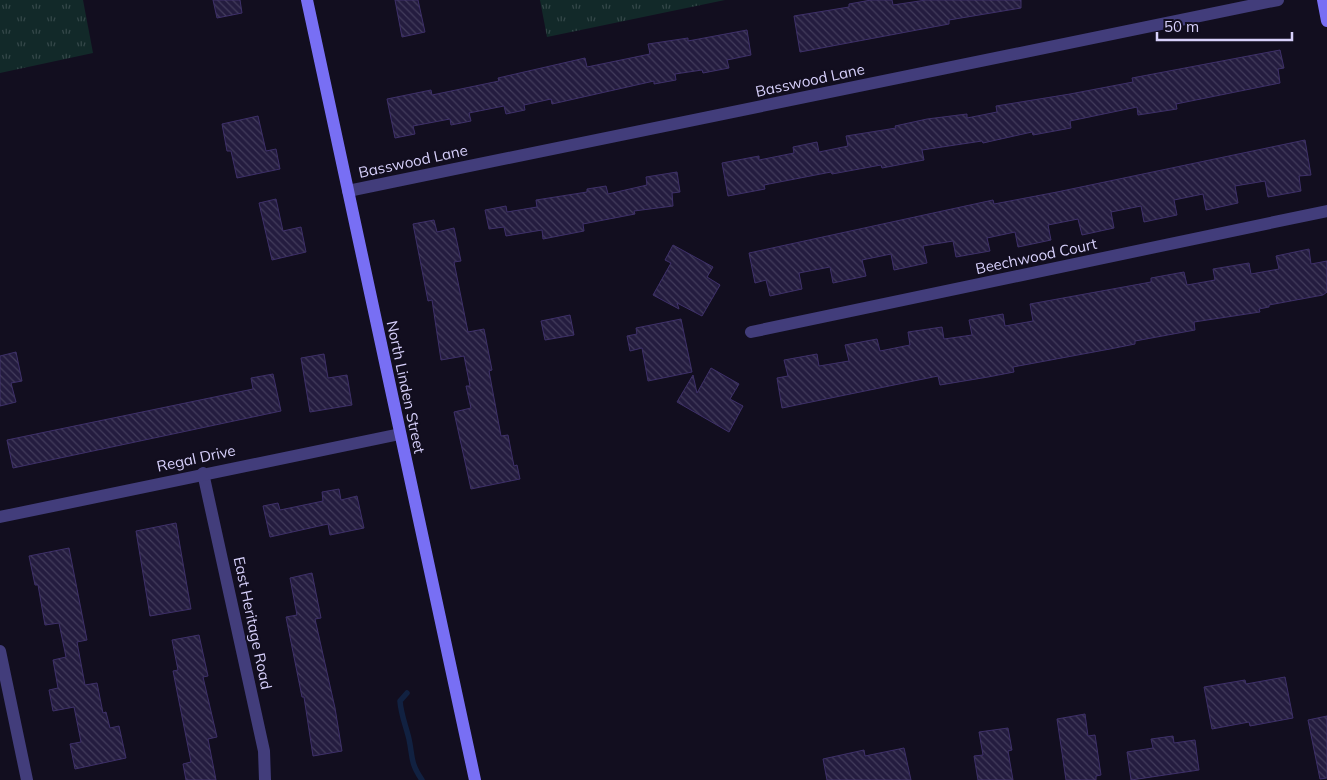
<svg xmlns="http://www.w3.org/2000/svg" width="1327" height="780" viewBox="0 0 1327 780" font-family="Mulish,sans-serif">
	<defs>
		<pattern id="grass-tufts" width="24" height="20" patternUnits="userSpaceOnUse" patternTransform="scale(1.25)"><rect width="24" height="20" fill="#122929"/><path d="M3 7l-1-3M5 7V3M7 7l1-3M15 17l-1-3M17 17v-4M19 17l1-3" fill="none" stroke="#344749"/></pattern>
		<pattern id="building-back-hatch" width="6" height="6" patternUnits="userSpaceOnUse" patternTransform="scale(1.25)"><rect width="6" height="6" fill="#241c3f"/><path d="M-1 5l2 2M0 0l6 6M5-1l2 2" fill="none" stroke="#433c5c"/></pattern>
	</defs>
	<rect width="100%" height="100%" fill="#120e1f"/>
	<!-- grass -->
	<g fill="url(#grass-tufts)">
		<polygon points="0,0 83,0 93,53 0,73"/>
		<polygon points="540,0 725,0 547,37"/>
	</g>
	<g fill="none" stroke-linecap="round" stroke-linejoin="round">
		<!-- stream -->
		<path stroke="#112141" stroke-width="5.5" d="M407,693L400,701C401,715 406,726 409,739C413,758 410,762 422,780"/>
	</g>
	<!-- building -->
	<g fill="url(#building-back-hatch)" stroke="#3e3069">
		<polygon points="213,0 240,0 242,13 217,18"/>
		<polygon points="395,0 418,0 425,32 402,37"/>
		<polygon points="871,0 892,0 893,5 926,0 1021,0 1021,8 949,20 949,24 800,52 794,16 849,7 849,4"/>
		<polygon points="747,30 751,55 727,60 729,68 703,73 702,70 675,74 676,80 654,84 654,81 552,104 551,99 524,105 525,110 506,114 504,106 469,113 471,121 451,125 450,119 413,126 415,134 395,138 387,99 431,90 432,95 499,81 498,78 585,58 587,67 650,54 648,44 688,38 688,41"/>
		<polygon points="1280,50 1284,68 1278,69 1280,83 1176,104 1177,109 1138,115 1137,107 1070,121 1071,128 1033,135 1032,132 983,143 982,141 922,150 924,160 882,168 881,165 832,174 831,172 764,185 765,189 728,196 722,163 759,156 759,160 794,153 793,147 817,142 819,152 848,146 846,136 896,128 895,126 927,119 967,114 967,118 997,112 996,106 1070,94 1133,82 1132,78"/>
		<polygon points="258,116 266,151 276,149 280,169 237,178 231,151 227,151 222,124"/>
		<polygon points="1305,140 1311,175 1299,176 1301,191 1268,197 1265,181 1235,186 1238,203 1206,210 1203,194 1174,200 1177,215 1144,222 1141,206 1111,212 1114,228 1082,235 1078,219 1048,225 1051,240 1018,247 1015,232 987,238 990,251 956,257 953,241 923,246 927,263 894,270 891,254 862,260 866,276 833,283 830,267 799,273 802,289 770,296 766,280 755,283 749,253 993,200 994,204 1057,192"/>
		<polygon points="677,172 680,192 672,193 673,206 634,211 635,214 583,224 584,231 543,239 542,230 506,236 504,227 489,229 485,210 506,206 507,212 537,207 536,200 587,192 587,189 606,186 608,194 647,185 646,177"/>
		<polygon points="276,199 283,231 301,227 306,252 272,260 259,203"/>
		<polygon points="434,220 437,232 454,228 461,261 454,262 468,332 484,329 492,370 489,371 501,436 508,435 514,466 517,465 520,479 471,489 454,412 471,408 466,386 470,386 464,356 441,360 432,300 428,301 413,224"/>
		<polygon points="673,245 713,267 707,277 720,285 702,316 677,303 679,309 653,295 671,263 665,260"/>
		<polygon points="1309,249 1311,264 1327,261 1327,292 1323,295 1269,305 1269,307 1259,309 1260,312 1194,322 1195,330 1135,341 1135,344 1110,349 1013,367 1014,372 988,377 940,385 938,376 782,408 777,378 788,376 784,360 817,354 819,366 849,361 845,345 877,339 880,351 910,345 908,332 942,327 944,339 972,335 969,320 1003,314 1005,326 1033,321 1030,304 1151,282 1151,278 1184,272 1187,285 1215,280 1213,269 1249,263 1251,274 1279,269 1276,256"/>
		<polygon points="570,315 574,335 545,340 541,321"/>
		<polygon points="681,319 692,372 648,381 642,348 630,351 627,336 637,334 636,328"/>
		<polygon points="16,352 22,381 11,383 16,402 0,406 0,356"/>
		<polygon points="324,354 328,378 347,375 352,405 310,412 301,358"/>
		<polygon points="711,368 739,384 730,399 743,406 729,432 677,402 693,375 697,393"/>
		<polygon points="273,374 281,411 13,468 7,440 253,389 251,378"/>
		<polygon points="339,489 341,500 357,496 364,528 330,535 328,524 270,537 263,506 278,503 280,510 323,501 322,492"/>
		<polygon points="176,523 191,609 150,616 136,531"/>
		<polygon points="69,548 87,640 77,642 85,685 97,683 103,713 106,712 110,728 119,726 126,758 75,769 70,744 81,742 74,707 53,711 49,690 58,688 53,660 66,657 59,623 45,625 38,585 35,585 29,556"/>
		<polygon points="312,573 321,618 315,619 335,708 342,751 313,756 304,697 302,697 286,617 297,615 290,578"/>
		<polygon points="199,635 208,676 203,677 217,737 208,739 216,780 186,780 183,764 191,762 173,671 178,670 172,640"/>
		<polygon points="1285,677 1293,718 1250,726 1249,722 1212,729 1204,687 1245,680 1246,684"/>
		<polygon points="1085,714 1088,736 1095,735 1101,775 1096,776 1096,780 1066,780 1057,719"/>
		<polygon points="1327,716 1327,778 1320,779 1308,720"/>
		<polygon points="1008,728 1012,750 1008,751 1013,780 978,780 974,756 983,755 979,732"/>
		<polygon points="1173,736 1174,743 1195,740 1199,770 1131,780 1127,752 1153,748 1151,739"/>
		<polygon points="904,748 911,780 827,780 823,759 864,750 865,756"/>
	</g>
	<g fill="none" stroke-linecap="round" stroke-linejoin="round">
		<!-- street -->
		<g stroke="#423d7b" stroke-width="12">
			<polyline points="348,191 1278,0"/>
			<polyline points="751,332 1327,211"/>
			<polyline points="203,473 264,751 265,780"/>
			<polyline points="0,517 400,434"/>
			<polyline points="0,651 27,780"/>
		</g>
		<!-- secondary -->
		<g stroke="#786ff4" stroke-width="12">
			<polyline points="307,0 475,780"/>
			<polyline points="1323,0 1327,21"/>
		</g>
	</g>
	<g text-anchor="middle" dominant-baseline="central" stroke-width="4" stroke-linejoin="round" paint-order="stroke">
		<!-- street labels -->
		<g font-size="15" fill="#d7d0fb" stroke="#120e1f">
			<text transform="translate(810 80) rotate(-12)">Basswood Lane</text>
			<text transform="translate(413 161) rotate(-12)">Basswood Lane</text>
			<text transform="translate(1036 256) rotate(-12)">Beechwood Court</text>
			<text transform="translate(406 387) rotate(78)">North Linden Street</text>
			<text transform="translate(196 458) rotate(-12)">Regal Drive</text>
			<text transform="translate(253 623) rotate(78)">East Heritage Road</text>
		</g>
	</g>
	<!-- scale -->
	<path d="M1157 32v8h135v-8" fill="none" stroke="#d7d0fb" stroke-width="2.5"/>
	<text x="1164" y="32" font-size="15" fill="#d7d0fb" stroke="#120e1f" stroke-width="4" paint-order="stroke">50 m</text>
</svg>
